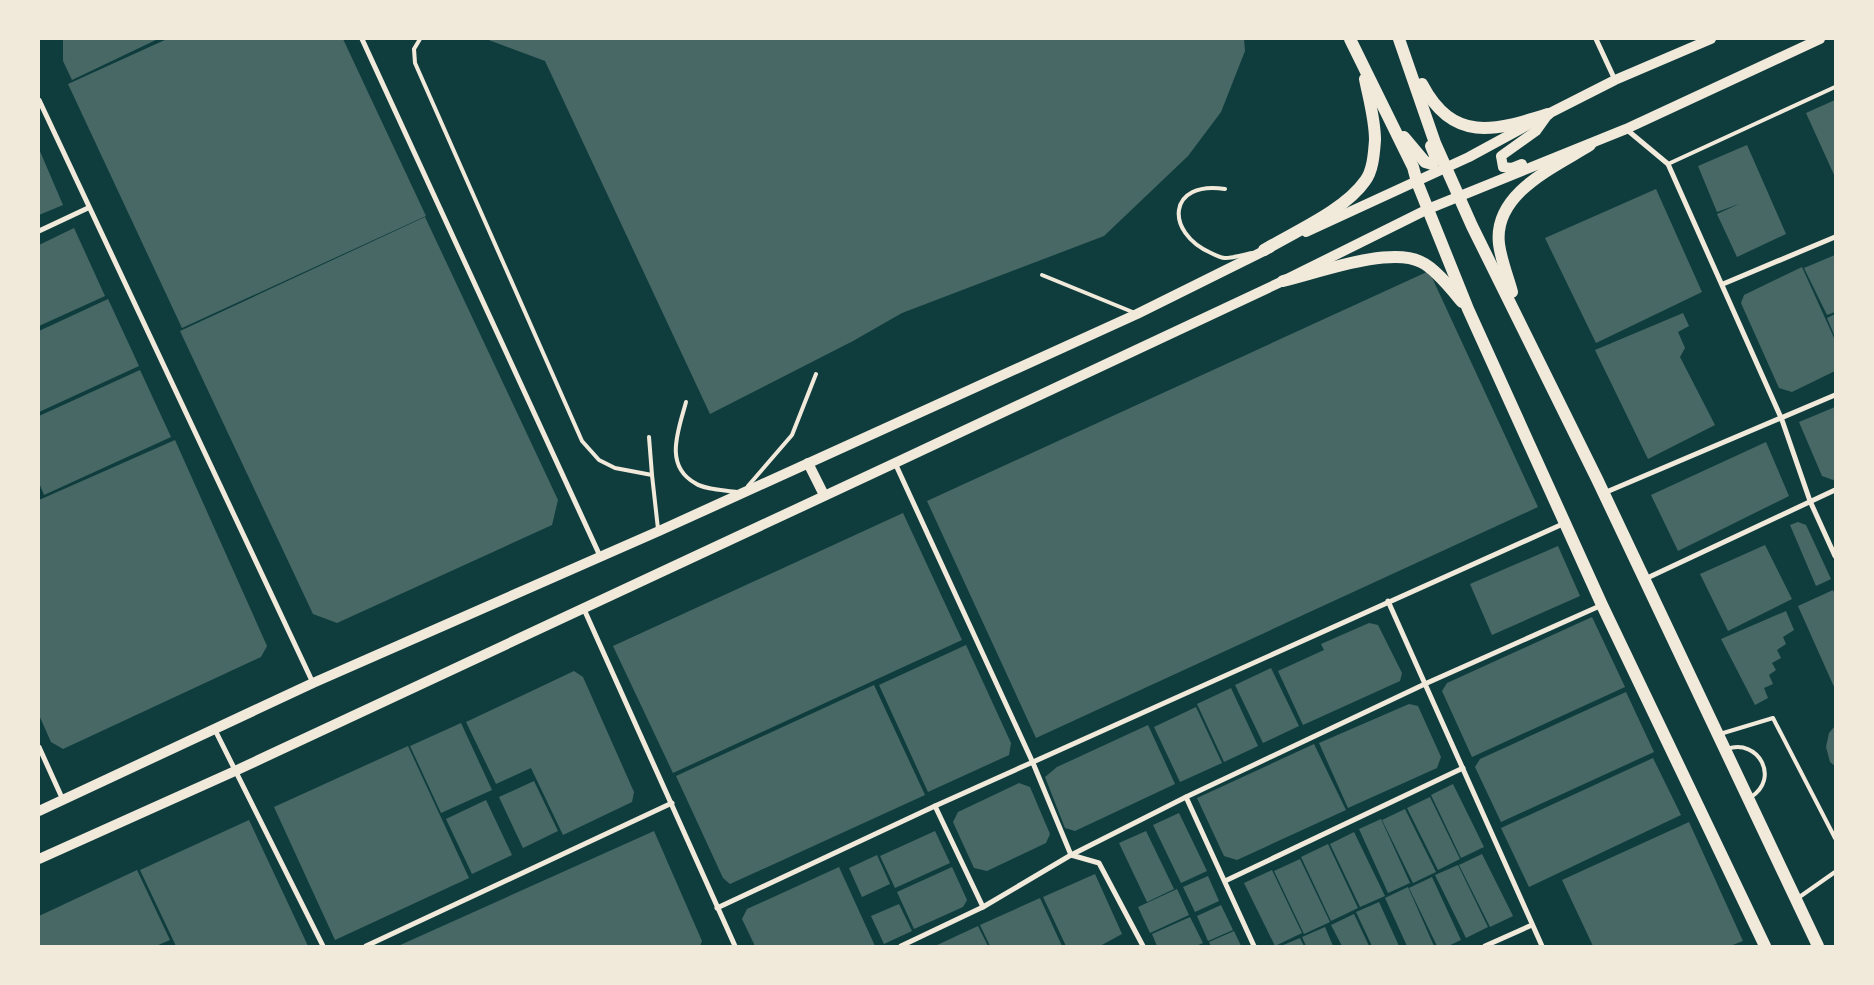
<svg xmlns="http://www.w3.org/2000/svg" width="1874" height="985" viewBox="0 0 1874 985" font-family="Arial,sans-serif">
	<rect width="100%" height="100%" fill="#0f3d3e"/>
	<!-- building -->
	<g fill="#486865">
		<polygon points="63,39 158,39 72,80 63,61"/>
		<polygon points="167,39 343,39 426,216 182,328 68,84"/>
		<polygon points="486,39 1244,39 1245,51 1221,112 1188,156 1104,236 902,313 853,341 710,414 545,61"/>
		<polygon points="1835,100 1835,177 1806,113"/>
		<polygon points="1747,145 1786,234 1737,257 1717,214 1739,204 1717,212 1698,166"/>
		<polygon points="39,149 63,205 39,215"/>
		<polygon points="1656,189 1702,292 1596,343 1545,238"/>
		<polygon points="425,217 558,500 552,525 337,623 313,614 180,331"/>
		<polygon points="74,228 105,296 39,326 39,245"/>
		<polygon points="1835,255 1835,312 1827,315 1804,268"/>
		<polygon points="1802,267 1835,340 1835,371 1792,392 1779,388 1741,303 1744,295"/>
		<polygon points="1429,271 1538,507 1036,738 927,501"/>
		<polygon points="108,299 139,366 39,412 39,331"/>
		<polygon points="1683,313 1689,326 1678,332 1685,348 1680,357 1715,425 1648,459 1595,350"/>
		<polygon points="1835,314 1835,337 1827,318"/>
		<polygon points="140,370 171,437 44,495 39,483 39,416"/>
		<polygon points="1835,407 1835,479 1833,480 1822,476 1799,422"/>
		<polygon points="175,440 267,646 261,657 63,749 51,742 39,715 39,500"/>
		<polygon points="1766,442 1789,496 1678,551 1651,495"/>
		<polygon points="903,513 962,640 673,773 613,646"/>
		<polygon points="1798,522 1806,525 1831,579 1816,586 1790,525"/>
		<polygon points="1765,545 1792,599 1728,631 1700,574"/>
		<polygon points="1558,546 1580,596 1492,635 1470,584"/>
		<polygon points="1833,590 1835,595 1835,689 1798,606"/>
		<polygon points="1786,611 1794,630 1783,637 1786,644 1777,650 1781,658 1772,663 1776,670 1769,675 1773,684 1764,688 1768,698 1755,705 1721,639"/>
		<polygon points="1592,617 1625,687 1472,757 1442,691 1447,683"/>
		<polygon points="1369,623 1378,625 1402,673 1400,681 1303,725 1278,671 1324,650 1321,644"/>
		<polygon points="966,645 1011,743 1009,755 928,792 879,685"/>
		<polygon points="1271,668 1299,726 1263,743 1235,685"/>
		<polygon points="574,671 583,677 634,792 632,802 563,835 531,768 496,784 466,722"/>
		<polygon points="874,685 925,795 730,884 723,878 676,776"/>
		<polygon points="1231,688 1258,746 1224,762 1197,704"/>
		<polygon points="1626,692 1654,752 1501,822 1475,767 1480,759"/>
		<polygon points="1409,704 1418,706 1441,757 1437,768 1348,808 1319,743"/>
		<polygon points="1196,707 1222,763 1180,782 1154,727"/>
		<polygon points="461,723 492,790 441,813 410,746"/>
		<polygon points="1148,725 1175,784 1075,831 1065,828 1045,777 1057,767"/>
		<polygon points="1835,726 1835,766 1830,762 1826,747 1829,733"/>
		<polygon points="1314,744 1346,810 1237,860 1224,856 1197,798"/>
		<polygon points="408,746 469,878 335,940 274,807"/>
		<polygon points="1653,758 1681,815 1529,887 1501,828"/>
		<polygon points="534,781 558,831 523,848 499,797"/>
		<polygon points="1019,783 1030,787 1050,834 1046,843 987,871 974,868 953,822 958,812"/>
		<polygon points="1453,784 1484,847 1461,858 1431,795"/>
		<polygon points="1430,797 1460,859 1438,870 1407,808"/>
		<polygon points="486,800 512,855 472,874 446,819"/>
		<polygon points="1405,809 1436,872 1413,883 1382,820"/>
		<polygon points="1179,813 1207,871 1181,883 1153,825"/>
		<polygon points="1381,819 1410,883 1388,893 1359,829"/>
		<polygon points="249,820 308,946 176,946 140,870"/>
		<polygon points="1689,822 1743,941 1730,946 1593,946 1562,880"/>
		<polygon points="654,831 702,941 700,946 398,946"/>
		<polygon points="935,831 950,863 895,888 880,856"/>
		<polygon points="1146,831 1174,889 1147,902 1119,843"/>
		<polygon points="1354,832 1385,896 1360,907 1330,844"/>
		<polygon points="1328,844 1358,908 1331,921 1301,857"/>
		<polygon points="1482,854 1513,916 1490,927 1459,865"/>
		<polygon points="877,855 890,884 862,897 849,868"/>
		<polygon points="1300,859 1330,922 1304,934 1274,871"/>
		<polygon points="1458,865 1488,927 1466,938 1435,875"/>
		<polygon points="839,867 875,946 755,946 742,919 747,909"/>
		<polygon points="952,867 967,900 963,907 914,929 897,892"/>
		<polygon points="137,870 170,940 156,946 39,946 39,916"/>
		<polygon points="1272,870 1302,933 1275,946 1244,883"/>
		<polygon points="1095,874 1122,934 1100,946 1066,946 1043,897"/>
		<polygon points="1208,876 1219,901 1195,912 1183,887"/>
		<polygon points="1432,877 1461,940 1448,946 1437,946 1409,888"/>
		<polygon points="1408,887 1434,946 1407,946 1385,898"/>
		<polygon points="1177,889 1189,915 1150,933 1138,907"/>
		<polygon points="1040,898 1062,946 990,946 980,925"/>
		<polygon points="1379,902 1399,946 1372,946 1356,912"/>
		<polygon points="899,904 912,931 884,944 871,916"/>
		<polygon points="1221,905 1233,930 1208,941 1197,916"/>
		<polygon points="1354,914 1369,946 1342,946 1331,925"/>
		<polygon points="1190,917 1203,943 1196,946 1157,946 1152,934"/>
		<polygon points="978,926 988,946 935,946"/>
		<polygon points="1325,927 1333,946 1306,946 1302,937"/>
		<polygon points="1234,931 1241,946 1211,946 1209,942"/>
		<polygon points="1300,938 1304,946 1281,946"/>
	</g>
	<g fill="none" stroke-linecap="round" stroke-linejoin="round">
		<!-- service -->
		<g stroke="#f1e9da" stroke-width="4">
			<polyline points="420,39 414,49 415,63 582,441 599,460 615,468 652,475 658,529"/>
			<polyline points="1668,164 1835,87"/>
			<path d="M1225,189C1168,180 1164,232 1211,253C1215,255 1221,258 1225,258C1233,258 1243,255 1252,253"/>
			<polyline points="1042,275 1135,313"/>
			<path d="M686,402C679,429 663,465 695,483C705,490 725,490 737,492"/>
			<polyline points="649,437 652,475"/>
			<polyline points="748,486 792,435 816,374"/>
			<polyline points="1720,734 1773,718 1835,838"/>
			<path d="M1727,749C1759,738 1780,779 1751,797"/>
			<polyline points="1798,898 1835,872"/>
		</g>
		<!-- minor -->
		<g stroke="#f1e9da" stroke-width="5">
			<polyline points="362,39 600,556"/>
			<polyline points="1596,39 1615,80"/>
			<polyline points="39,100 313,683"/>
			<polyline points="1626,129 1668,164 1782,420 1810,501 1835,556"/>
			<polyline points="39,231 88,208"/>
			<polyline points="1723,284 1835,237"/>
			<polyline points="895,463 1033,763 1071,855"/>
			<polyline points="1604,493 1835,395"/>
			<polyline points="1645,579 1835,490"/>
			<polyline points="1388,601 1542,946"/>
			<polyline points="583,607 735,946"/>
			<polyline points="215,730 323,946"/>
			<polyline points="39,747 63,800"/>
			<polyline points="1186,797 1254,946"/>
			<polyline points="935,806 983,907"/>
			<polyline points="1071,855 1099,863 1143,946"/>
			<polyline points="1225,881 1463,768"/>
			<polyline points="717,908 935,806 1565,523"/>
			<polyline points="366,946 672,803"/>
			<polyline points="901,946 983,907 1071,855 1186,797 1427,683 1602,605"/>
			<polyline points="1485,946 1532,925"/>
		</g>
		<!-- secondary -->
		<g stroke="#f1e9da" stroke-width="10">
			<polyline points="1522,164 1512,168 1503,167 1501,156 1536,131 1546,117"/>
			<polyline points="1306,232 1469,157 1548,114 1615,80 1711,39"/>
			<polyline points="808,463 824,495"/>
			<polyline points="39,811 313,683 659,531 1137,314 1270,248"/>
			<polyline points="39,859 235,771 895,463 1283,281 1428,209 1626,129 1820,39"/>
		</g>
		<!-- primary -->
		<g stroke="#f1e9da" stroke-width="12">
			<polyline points="1350,39 1413,167 1417,182 1468,309 1602,605 1765,946"/>
			<polyline points="1399,39 1435,143 1472,226 1597,479 1818,946"/>
			<path d="M1422,84C1453,143 1494,131 1548,114"/>
			<polyline points="1404,137 1425,162 1432,164 1436,158 1431,146"/>
			<path d="M1264,250C1294,232 1345,210 1365,181C1373,171 1374,153 1375,140C1375,120 1369,99 1365,79"/>
			<path d="M1283,281C1317,273 1390,246 1421,262C1435,268 1452,290 1462,302"/>
			<path d="M1512,292C1508,277 1501,260 1499,244C1493,193 1555,167 1590,145"/>
		</g>
	</g>
	<!-- border -->
	<rect width="1874" height="985" fill="none" stroke="#f1e9da" stroke-width="80"/>
</svg>
